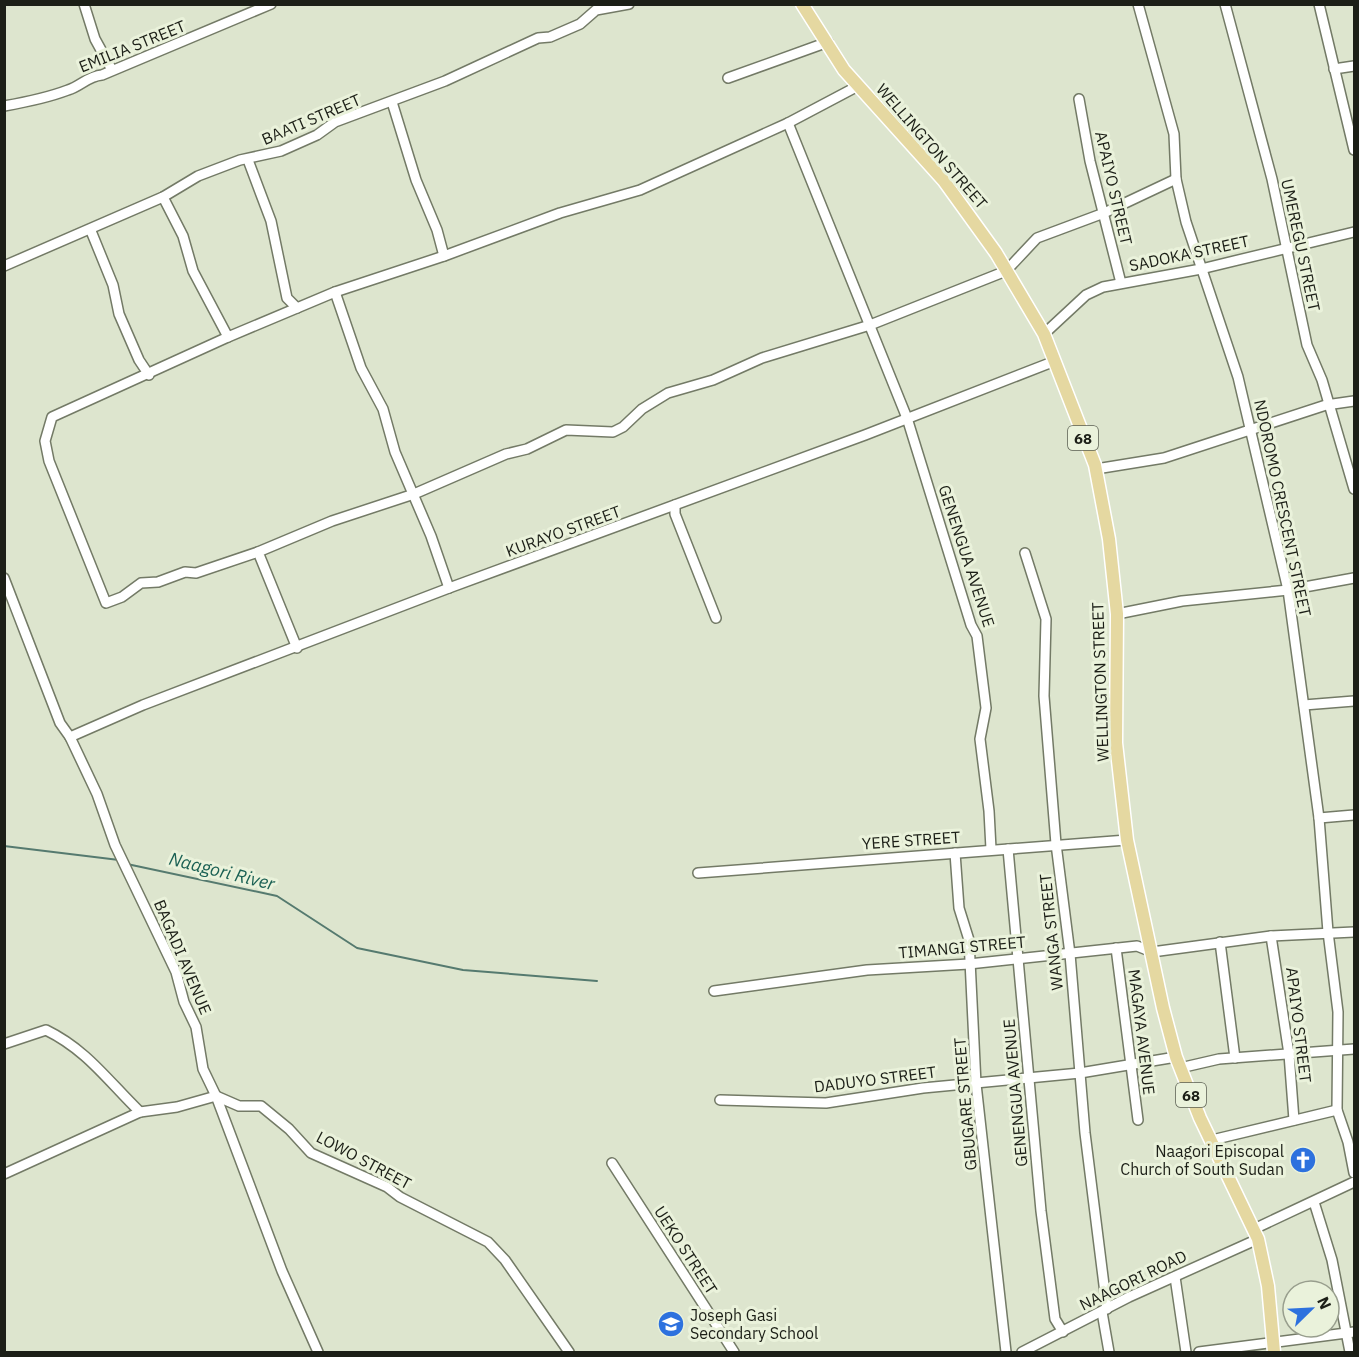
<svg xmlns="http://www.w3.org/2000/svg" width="1359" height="1357" viewBox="0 0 1359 1357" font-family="'IBM Plex Sans',sans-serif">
	<rect width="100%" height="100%" fill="#dde5ce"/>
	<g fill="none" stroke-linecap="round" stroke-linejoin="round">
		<!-- stream -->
		<g stroke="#557a6f" stroke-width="2">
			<polyline points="4,846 119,860"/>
			<polyline points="127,864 277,896 357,948 463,970 597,981"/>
		</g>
		<defs>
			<g id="minor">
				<polyline points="84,4 95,39 112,70"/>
				<polyline points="1138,4 1174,134 1176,179 1186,222 1238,377 1288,590 1319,818 1328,932 1338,1012 1337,1110 1348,1142 1354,1173"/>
				<polyline points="1225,4 1272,179 1307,345 1322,380 1354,489"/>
				<polyline points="1319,4 1354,150"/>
				<polyline points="1334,69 1354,66"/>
				<polyline points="728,78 828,42"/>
				<polyline points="1079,99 1090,161 1121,283"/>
				<polyline points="392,102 416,180 437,230 444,256"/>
				<path d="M4,106C27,102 47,98 68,90C81,86 88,76 102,75L271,4"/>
				<polyline points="788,123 907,418 971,625 977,636 986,708 980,739 989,811 991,849"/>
				<polyline points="248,160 271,221 287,298 297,308"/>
				<polyline points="163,197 183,236 193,271 228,337"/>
				<polyline points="91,231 113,285 119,314 139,360 149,375"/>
				<polyline points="4,266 163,197 198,176 240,160 281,151 317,135 335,122 445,81 538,38 550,37 580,24 596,10 629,4"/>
				<polyline points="335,292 361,368 383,409 395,452 431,536 449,588"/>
				<polyline points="1044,334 1086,295 1103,287 1201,269 1354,232"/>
				<polyline points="1096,469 1164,458 1326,405 1354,401"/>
				<polyline points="675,505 675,514 716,618"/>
				<polyline points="258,552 196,573 185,572 158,582 141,583 122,597 106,603 49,461 45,441 52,417 228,337 335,292 444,256 560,213 640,190 788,123 858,86"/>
				<polyline points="1025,553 1046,619 1044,696 1056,844 1070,954 1085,1133 1107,1309"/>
				<polyline points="4,578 60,723 70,737 97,794 115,845 176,972 184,1002 196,1027 203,1069 216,1096 282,1271 318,1352"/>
				<polyline points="1117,614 1182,601 1288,590 1354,578"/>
				<polyline points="297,648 258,552 332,521 414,494 506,454 527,449 566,430 613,432 623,427 642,409 668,393 713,380 762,358 870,325 1006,271 1037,238 1104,213 1176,179"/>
				<polyline points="1304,705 1354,701"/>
				<polyline points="70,737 143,705 449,588 865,435 1055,361"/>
				<polyline points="1319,818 1354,815"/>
				<polyline points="1008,849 1041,1211 1055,1319 1063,1332"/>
				<polyline points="955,853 959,908 969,940 976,1084 1006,1352"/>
				<polyline points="698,873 1127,840"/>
				<polyline points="1271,936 1289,1054 1294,1120"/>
				<polyline points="1220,942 1235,1058"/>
				<polyline points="1116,948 1138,1120"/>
				<polyline points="714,991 867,970 969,964 1137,946 1152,952 1271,936 1354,932"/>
				<path d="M4,1044L46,1030C87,1050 108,1081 140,1112"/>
				<polyline points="1180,1068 1219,1059 1354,1049"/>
				<polyline points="720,1100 826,1103 923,1088 1080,1073 1176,1057"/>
				<polyline points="1212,1140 1337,1110"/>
				<polyline points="612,1163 734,1352"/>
				<polyline points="4,1174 140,1112 177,1107 216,1096 239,1106 261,1106 289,1129 311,1153 387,1187 400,1197 488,1242 505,1260 569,1352"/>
				<polyline points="1314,1202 1332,1260 1350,1352"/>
				<polyline points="1254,1229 1354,1182"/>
				<polyline points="1175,1277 1186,1352"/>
				<polyline points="1102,1312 1109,1352"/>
				<polyline points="1022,1352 1129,1297 1258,1239"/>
				<polyline points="1199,1352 1354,1332"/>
			</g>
			<polyline id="major" points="802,4 844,70 944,181 996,253 1044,334 1095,465 1109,539 1117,614 1116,743 1127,840 1163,1008 1176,1057 1200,1118 1258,1239 1268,1286 1274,1352"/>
		</defs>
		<!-- minor casing -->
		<use href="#minor" stroke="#737a66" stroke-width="12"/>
		<!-- major casing -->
		<use href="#major" stroke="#fff" stroke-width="15"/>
		<!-- minor -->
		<use href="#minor" stroke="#fff" stroke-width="9"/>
		<!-- major -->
		<use href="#major" stroke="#e5d8a1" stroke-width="12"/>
	</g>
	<!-- icons -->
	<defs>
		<symbol id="church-disc" viewBox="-11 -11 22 22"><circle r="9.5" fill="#2d71de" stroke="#eaf2db"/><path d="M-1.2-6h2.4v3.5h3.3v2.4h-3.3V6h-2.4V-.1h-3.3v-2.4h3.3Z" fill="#fff"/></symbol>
		<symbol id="school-disc" viewBox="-11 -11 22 22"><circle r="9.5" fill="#2d71de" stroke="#eaf2db"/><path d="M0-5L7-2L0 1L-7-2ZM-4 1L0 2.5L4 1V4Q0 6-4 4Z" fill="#fff"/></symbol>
	</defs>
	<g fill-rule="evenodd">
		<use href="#church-disc" x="1288" y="1145" width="30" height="30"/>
		<use href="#school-disc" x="656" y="1309" width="30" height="30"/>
	</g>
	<g text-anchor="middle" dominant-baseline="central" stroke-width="6" stroke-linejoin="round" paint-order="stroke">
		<!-- shield labels -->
		<g fill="#eaf2db" stroke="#5a5e52" stroke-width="1.5">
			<rect x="1068" y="426" width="30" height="24" rx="4.5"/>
			<rect x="1176" y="1083" width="30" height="24" rx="4.5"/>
		</g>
		<g font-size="15" font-weight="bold" fill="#1c1f17">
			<text x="1083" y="438">68</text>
			<text x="1191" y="1095">68</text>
		</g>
		<!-- street labels -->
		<g font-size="16" fill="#1c1f17" stroke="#eaf2db">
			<text transform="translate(132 46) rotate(-22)">EMILIA STREET</text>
			<text transform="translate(311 119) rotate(-23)">BAATI STREET</text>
			<text transform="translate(932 146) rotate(49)">WELLINGTON STREET</text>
			<text transform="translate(1114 188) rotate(77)">APAIYO STREET</text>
			<text transform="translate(1301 245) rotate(78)">UMEREGU STREET</text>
			<text transform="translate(1189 253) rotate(-12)">SADOKA STREET</text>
			<text transform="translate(1283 508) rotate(78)">NDOROMO CRESCENT STREET</text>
			<text transform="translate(563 531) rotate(-20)">KURAYO STREET</text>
			<text transform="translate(967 556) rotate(72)">GENENGUA AVENUE</text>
			<text transform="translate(1100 682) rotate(-92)">WELLINGTON STREET</text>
			<text transform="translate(911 840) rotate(-4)">YERE STREET</text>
			<text transform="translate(1051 932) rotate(-96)">WANGA STREET</text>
			<text transform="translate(962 947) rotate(-5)">TIMANGI STREET</text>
			<text transform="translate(183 957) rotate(67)">BAGADI AVENUE</text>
			<text transform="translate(1299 1025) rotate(83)">APAIYO STREET</text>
			<text transform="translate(1142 1032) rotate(83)">MAGAYA AVENUE</text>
			<text transform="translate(875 1079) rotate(-7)">DADUYO STREET</text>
			<text transform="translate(1015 1093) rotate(-95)">GENENGUA AVENUE</text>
			<text transform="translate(965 1104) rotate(-95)">GBUGARE STREET</text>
			<text transform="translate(364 1160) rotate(28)">LOWO STREET</text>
			<text transform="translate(686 1250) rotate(57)">UEKO STREET</text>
			<text transform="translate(1133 1280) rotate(-26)">NAAGORI ROAD</text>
		</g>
		<!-- poi labels -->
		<g font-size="16" fill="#1c1f17" stroke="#eaf2db" text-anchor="end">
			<text x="1284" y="1151">Naagori Episcopal<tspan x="1284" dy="18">Church of South Sudan</tspan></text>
			<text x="690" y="1315" text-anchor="start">Joseph Gasi<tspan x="690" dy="18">Secondary School</tspan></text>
		</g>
		<!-- water labels -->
		<g font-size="18" font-style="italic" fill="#1b6154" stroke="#eaf2db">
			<text transform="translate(222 871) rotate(14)">Naagori River</text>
		</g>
	</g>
	<!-- border -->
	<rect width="1359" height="1357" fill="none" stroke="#1c1f17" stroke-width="12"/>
	<!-- north arrow -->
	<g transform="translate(1311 1309) rotate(66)"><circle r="28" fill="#eaf2db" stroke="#989e8d" stroke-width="1.5"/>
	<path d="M0-4.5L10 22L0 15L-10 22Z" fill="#2d71de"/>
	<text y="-9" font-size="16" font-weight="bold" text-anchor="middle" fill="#1c1f17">N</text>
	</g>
</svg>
